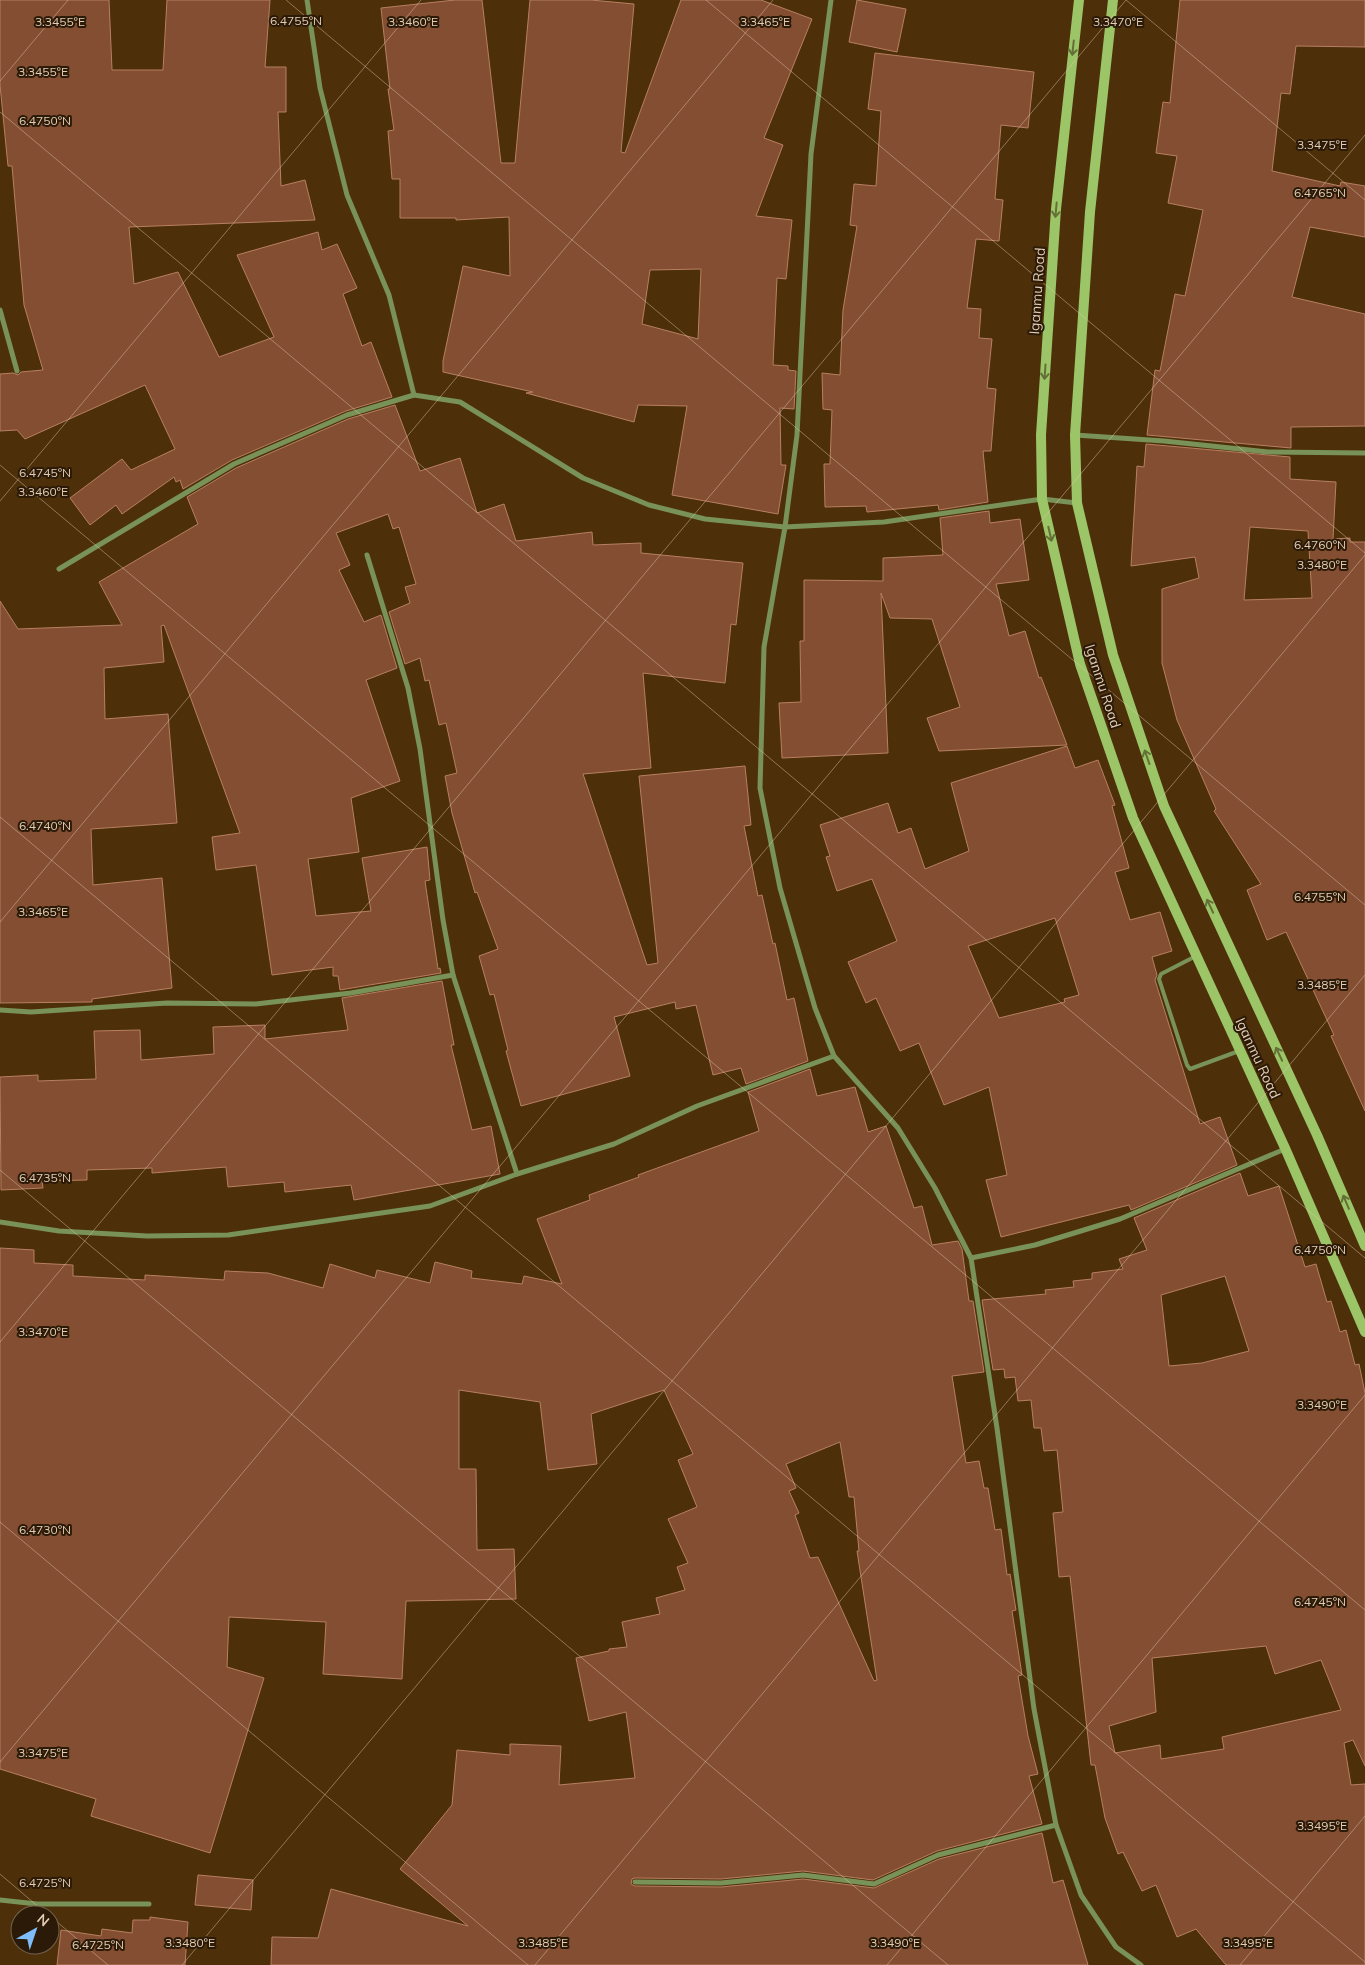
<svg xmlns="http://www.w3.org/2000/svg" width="1365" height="1965" viewBox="0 0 1365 1965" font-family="Mulish,sans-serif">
	<rect width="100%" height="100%" fill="#4d300a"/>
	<!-- building -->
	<g fill="#834e32" stroke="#b87f62" fill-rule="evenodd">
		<polygon points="0,0 109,0 112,70 163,70 167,0 270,0 265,67 286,67 286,112 278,112 281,186 305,180 315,220 129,227 134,284 178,272 219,357 274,337 237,255 318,232 322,250 337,244 357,288 343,294 362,346 371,342 392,397 346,411 232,460 183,489 180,480 176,482 174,477 122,514 116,505 90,525 70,498 122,459 131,470 175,449 145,385 25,439 17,430 0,431 0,374 13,373 18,375 21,372 43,370 24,305 12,166 8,166 0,85"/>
		<path d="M455,0H482L501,163H515L530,0H591L634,4L621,152L625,153L681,0H761L812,19L764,138L783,145L756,216L792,220L786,279L777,278L773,365L788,366V370L796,371L794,409L780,408L781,465H786L778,514L672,495L687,406L638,405L634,422L526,393L533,392L443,372V361L463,266L510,276L509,217L456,220V218H400V179H392L388,131L394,130L388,89H390L381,8ZM701,269L698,339L642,324L650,270Z"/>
		<polygon points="857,0 906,9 897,52 849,42"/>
		<polygon points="1180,0 1365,0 1365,47 1296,46 1290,94 1281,93 1272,171 1340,186 1341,182 1365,186 1365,237 1310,227 1292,297 1365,314 1365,426 1291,427 1291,448 1147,435 1155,370 1160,371 1175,294 1185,296 1203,210 1168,203 1177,156 1156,153 1163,102 1170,103"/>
		<polygon points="875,53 1034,72 1028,128 1001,125 995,199 1003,200 999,241 976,239 967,308 981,309 979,338 992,339 987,388 996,389 991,451 983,451 988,502 939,510 938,505 867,512 866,506 825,507 824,464 830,464 832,410 823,409 822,373 840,375 843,310 857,226 850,225 854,184 876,186 881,111 868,109"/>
		<polygon points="395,405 420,471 460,458 477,513 504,504 516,541 592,532 593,545 641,543 641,553 743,563 736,625 731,624 725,683 643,673 651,768 583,774 647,965 658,963 639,776 745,766 751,825 744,826 758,896 762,895 773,944 775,943 787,1000 794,998 808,1061 746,1084 741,1068 713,1075 696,1005 676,1009 675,1002 614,1017 630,1076 521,1106 506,1051 508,1050 494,994 490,995 479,956 498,949 477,892 475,893 452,813 445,776 457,773 446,723 439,725 429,680 425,681 420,658 405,664 389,612 410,603 405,587 416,584 399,527 393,529 388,514 336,533 350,565 339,570 364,622 381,615 397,668 366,680 400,781 351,798 359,852 308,859 316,916 371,911 362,858 427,847 430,880 425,881 438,969 440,968 441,973 340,990 338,976 333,976 333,967 272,975 256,865 216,870 212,837 240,833 164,625 161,626 164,662 104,668 105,719 168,714 177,823 91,829 93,885 162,878 172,988 92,999 92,1002 0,1003 0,601 18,629 122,625 99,582 198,524 187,497 236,468 348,419"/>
		<path d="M1146,444L1290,457V479L1336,482L1333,539L1350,538V542H1365V1111L1331,1036L1334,1035L1286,932L1267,940L1247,890L1261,884L1214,811L1216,809L1177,720L1162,663V589L1199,578L1195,557L1131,566L1137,466L1144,467ZM1250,527L1308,531L1312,598L1244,600Z"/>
		<polygon points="989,511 990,523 1020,519 1029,580 996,584 1009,636 1025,631 1039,678 1041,677 1067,745 939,751 927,718 960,707 932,619 890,618 881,593 888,753 782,758 779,703 801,702 800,641 804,641 804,580 883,581 883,558 943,555 940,518"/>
		<path d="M1067,746L1075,768L1098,760L1115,805L1112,806L1129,868L1115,872L1130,920L1160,912L1172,951L1152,957L1157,975L1155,980L1200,1124L1220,1117L1237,1165L1131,1210L1129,1205L1001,1237L986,1180L1007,1175L989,1087L944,1105L919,1043L900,1051L876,998L866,1003L848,962L897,941L872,879L837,891L826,857L830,856L820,825L888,803L898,833L911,828L925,869L969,851L951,783ZM1055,918L1079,995L1064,999L1065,1002L999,1018L968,946Z"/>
		<polygon points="442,981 454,1045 451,1045 472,1130 491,1126 500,1174 354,1200 351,1185 285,1192 284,1182 228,1187 226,1167 152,1173 152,1168 87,1170 87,1180 42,1181 43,1188 1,1190 0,1077 38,1075 38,1081 96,1079 94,1031 140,1030 141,1060 214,1054 213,1027 265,1025 265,1039 348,1030 342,998"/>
		<path d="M810,1069L817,1096L855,1087L868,1132L886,1126L914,1208L922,1206L932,1245L958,1241L962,1249L969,1301H973L984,1372L952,1376L966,1463L979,1461L984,1488H988L995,1530L1001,1529L1007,1575L1010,1574L1016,1610L1012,1611L1022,1675L1018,1676L1028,1736L1038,1774L1029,1776L1042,1824L937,1851L873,1880L803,1871L721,1879L635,1878L632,1879L631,1884L635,1886L721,1887L803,1879L874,1888L939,1859L1042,1833L1053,1883L1063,1880L1088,1965H271L272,1937L318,1938L331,1889L468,1926L400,1869L452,1805L457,1750L510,1755V1744L561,1746L559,1785L635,1778L626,1712L589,1721L576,1658L609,1651V1649L627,1647L622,1622L660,1614L656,1598L685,1590L677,1567L688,1563L668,1519L697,1507L678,1460L693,1454L664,1390L591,1414L597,1464L548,1470L540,1402L459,1390V1469H476L477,1550L514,1549L516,1599L406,1601L402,1679L323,1674L326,1622L229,1617L227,1667L264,1678L210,1853L91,1816L96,1799L0,1769V1248L34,1250V1263L73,1265V1276L145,1280V1275L224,1280L225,1271L268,1273L323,1288L330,1264L375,1278L377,1270L430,1283L435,1262L472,1271L471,1278L522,1284L524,1276L562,1284L537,1219L590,1200L589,1195L639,1177L638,1175L759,1131L748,1092ZM840,1442L849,1497H854L859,1551H857L877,1680L874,1681L818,1557L810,1558L795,1515L799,1513L789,1491L796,1488L786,1464Z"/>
		<path d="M1240,1173L1248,1196L1279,1186L1305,1267L1316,1264L1327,1302L1331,1301L1340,1332L1346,1330L1355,1365L1359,1364L1365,1393V1766L1353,1740L1344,1743L1351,1785L1365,1784V1965H1226L1196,1929L1177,1937L1156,1885L1142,1891L1123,1852L1118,1854L1105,1818L1095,1765H1091L1070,1576L1059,1577L1053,1513L1063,1512L1057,1450L1044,1451L1041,1428H1034L1031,1400L1018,1401L1015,1377L1005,1378L1004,1369L993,1370L982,1300L1046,1294L1045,1290L1074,1287L1073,1281L1092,1279V1273L1123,1269L1119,1259L1147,1250L1134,1218ZM1225,1276L1249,1351L1202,1363L1169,1366L1161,1295ZM1266,1646L1275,1674L1321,1660L1341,1710L1222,1737L1224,1749L1161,1759L1160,1745L1115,1753L1109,1726L1156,1712L1152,1658Z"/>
		<polygon points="198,1875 253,1880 251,1910 195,1905"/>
		<polygon points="150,1917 188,1922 185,1965 57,1965 61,1930 101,1936 102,1929 132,1933 133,1920 150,1920"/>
	</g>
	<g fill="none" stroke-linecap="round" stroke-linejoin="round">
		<!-- lane -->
		<polyline stroke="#789258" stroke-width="4" points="1196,956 1161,974 1159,979 1187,1065 1190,1069 1239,1051"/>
		<!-- street -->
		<g stroke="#789258" stroke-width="5">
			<polyline points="307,0 320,88 347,195 389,295 414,395"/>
			<polyline points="831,0 811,154 797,435 785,527 764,647 760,788 780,888 815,1008 834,1056 898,1128 935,1188 971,1258 997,1428 1034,1709 1056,1825 1081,1895 1116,1947 1141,1965"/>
			<polyline points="0,310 17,371"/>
			<polyline points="1075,435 1164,441 1268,452 1365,453"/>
			<polyline points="367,555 408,688 420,749 443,920 453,975 517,1174"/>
			<polyline points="59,569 234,464 347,415 414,395 460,402 583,478 649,505 705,519 785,527 884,522 1042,499 1077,503"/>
			<polyline points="0,1010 31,1012 167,1003 256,1004 351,993 453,975"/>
			<polyline points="0,1222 59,1231 147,1236 228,1235 430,1206 517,1174 614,1144 697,1106 834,1056"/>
			<polyline points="971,1258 1035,1245 1120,1219 1285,1149"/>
			<polyline points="635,1882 721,1883 803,1875 874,1884 938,1855 1056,1825"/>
			<polyline points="0,1900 37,1904 149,1904"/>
		</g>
		<!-- secondary -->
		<g stroke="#9cc567" stroke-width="10">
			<polyline points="1079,0 1056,209 1041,435 1042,499 1080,664 1133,818 1285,1148 1365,1332"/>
			<polyline points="1113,0 1090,212 1075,435 1077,503 1113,655 1164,806 1317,1135 1365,1246"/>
		</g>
	</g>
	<!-- one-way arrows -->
	<defs><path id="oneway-shaft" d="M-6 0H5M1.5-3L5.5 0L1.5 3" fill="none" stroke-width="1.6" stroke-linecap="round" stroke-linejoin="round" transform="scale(1.25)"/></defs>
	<g stroke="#647037">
		<use href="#oneway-shaft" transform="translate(1073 48) rotate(96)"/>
		<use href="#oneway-shaft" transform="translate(1056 210) rotate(95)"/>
		<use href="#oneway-shaft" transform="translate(1045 372) rotate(94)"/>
		<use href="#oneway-shaft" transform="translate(1050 534) rotate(77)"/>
		<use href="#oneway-shaft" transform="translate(1147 757) rotate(-109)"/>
		<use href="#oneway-shaft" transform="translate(1210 906) rotate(-115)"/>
		<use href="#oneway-shaft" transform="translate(1279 1054) rotate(-115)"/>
		<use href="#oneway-shaft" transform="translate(1346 1202) rotate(-113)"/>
	</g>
	<!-- ticks -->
	<path fill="none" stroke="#e4cdb5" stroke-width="1" stroke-opacity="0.45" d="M286,0L1365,905M706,0L1365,553M1126,0L1365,200M0,81L68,0M0,112L1365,1258M0,465L1365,1610M0,501L421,0M0,817L1365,1962M0,922L773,0M0,1170L948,1965M0,1342L1126,0M0,1522L528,1965M0,1762L1365,135M0,1874L48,1915M50,1916L108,1965M182,1965L1365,555M535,1965L1365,975M887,1965L1365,1395M1240,1965L1365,1816"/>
	<g text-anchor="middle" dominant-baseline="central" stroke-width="4" stroke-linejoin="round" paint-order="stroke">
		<!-- street labels -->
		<g font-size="14" fill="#e4cdb5" stroke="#2b1a07">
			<text transform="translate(1037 291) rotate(-86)">Iganmu Road</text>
			<text transform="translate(1103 686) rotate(72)">Iganmu Road</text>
			<text transform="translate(1258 1058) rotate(65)">Iganmu Road</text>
		</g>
	</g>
	<g font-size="12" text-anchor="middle" fill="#e4cdb5" stroke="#2b1a07" stroke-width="4" stroke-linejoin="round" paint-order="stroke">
		<text x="296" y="25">6.4755°N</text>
		<text x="60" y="26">3.3455°E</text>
		<text x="413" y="26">3.3460°E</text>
		<text x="765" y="26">3.3465°E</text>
		<text x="1118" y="26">3.3470°E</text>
		<text x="43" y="76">3.3455°E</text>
		<text x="45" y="125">6.4750°N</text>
		<text x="1322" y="149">3.3475°E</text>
		<text x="1320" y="197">6.4765°N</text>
		<text x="45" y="477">6.4745°N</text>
		<text x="43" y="496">3.3460°E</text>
		<text x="1320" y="549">6.4760°N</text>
		<text x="1322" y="569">3.3480°E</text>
		<text x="45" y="830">6.4740°N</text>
		<text x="1320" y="901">6.4755°N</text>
		<text x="43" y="916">3.3465°E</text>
		<text x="1322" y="989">3.3485°E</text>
		<text x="45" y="1182">6.4735°N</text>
		<text x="1320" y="1254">6.4750°N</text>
		<text x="43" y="1336">3.3470°E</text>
		<text x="1322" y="1409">3.3490°E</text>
		<text x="45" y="1534">6.4730°N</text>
		<text x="1320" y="1606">6.4745°N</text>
		<text x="43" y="1757">3.3475°E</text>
		<text x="1322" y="1830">3.3495°E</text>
		<text x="45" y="1887">6.4725°N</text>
		<text x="190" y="1947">3.3480°E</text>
		<text x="543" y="1947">3.3485°E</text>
		<text x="895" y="1947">3.3490°E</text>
		<text x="1248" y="1947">3.3495°E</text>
		<text x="98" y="1949">6.4725°N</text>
	</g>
	<!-- north arrow -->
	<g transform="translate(35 1930) rotate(40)"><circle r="24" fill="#2b1a07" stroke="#75624d"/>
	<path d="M0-4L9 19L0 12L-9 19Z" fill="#7ebdf9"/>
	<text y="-8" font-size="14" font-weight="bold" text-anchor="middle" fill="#e4cdb5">N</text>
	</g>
</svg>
